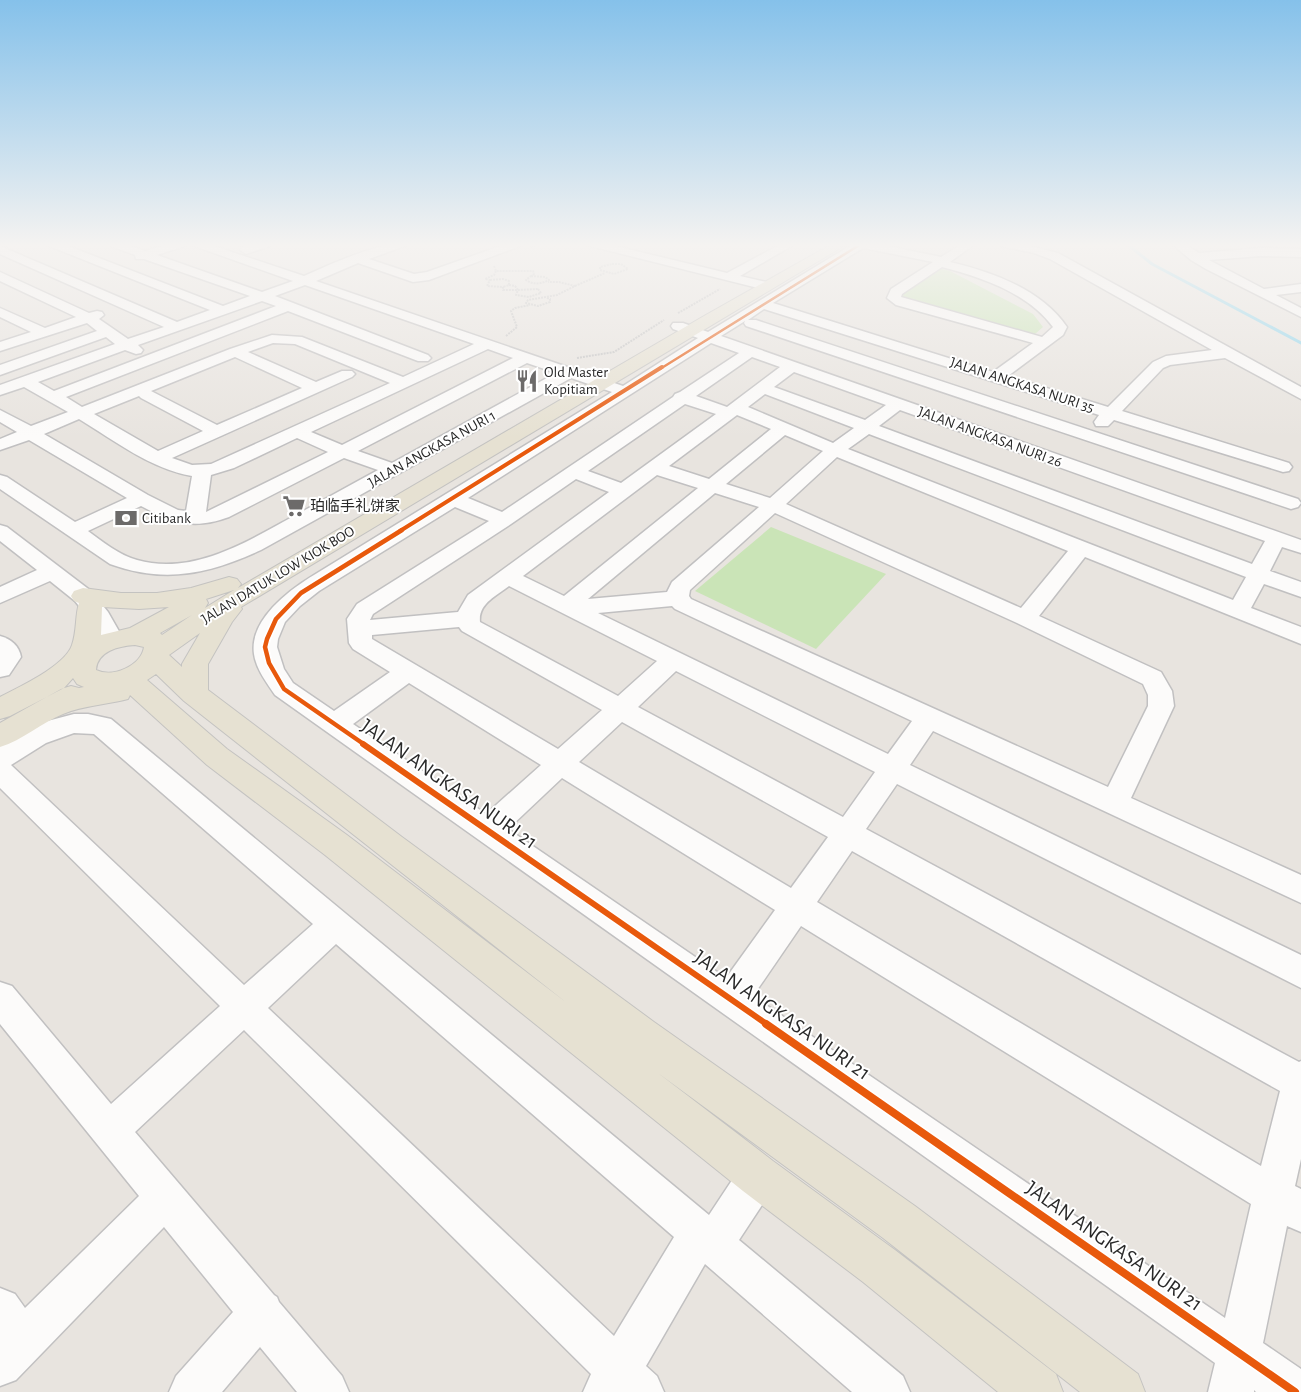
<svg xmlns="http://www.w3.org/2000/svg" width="1301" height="1392" viewBox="0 0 1301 1392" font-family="'Alegreya Sans','Noto Sans SC',sans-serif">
	<rect width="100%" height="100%" fill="#e8e4df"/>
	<!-- green -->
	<g fill="#cae4b7">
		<polygon points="934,267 950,271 1033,314 1043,327 1035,334 1021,333 899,298"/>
		<polygon points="771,527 886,574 816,649 695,591"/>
	</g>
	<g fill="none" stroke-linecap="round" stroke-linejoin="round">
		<!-- stream -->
		<polyline stroke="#90d5ec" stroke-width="3" points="1127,244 1152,264 1301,343"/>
		<defs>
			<g id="minor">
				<path d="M47,244H63L223,306L250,296L144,259H136L135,255L111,246L109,244H125L145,251L170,244H187L185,246L157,255L262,292L293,281L194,246L192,244H208L304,276C329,265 380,241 407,244L405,246L369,259L414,274L427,272L506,244H522L520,246L429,280L413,282L358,263L316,281L623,386L698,338L673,329L671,326L673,323H683L708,332L853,244H878L941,257L962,244H975L950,262C992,272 1041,289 1067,327L1063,335L1008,376L1108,407L1153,362L1166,356L1212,350L1050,259L1034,253L1001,246L999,244H1022L1058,253L1301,387V399L1225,358L1170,365L1163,368L1122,411L1289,463L1292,467L1289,471L1283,472L1114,420L1108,426H1096L1094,422L1099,415L764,309L748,320H756L1298,499L1301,503L1298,507L1291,509L746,326L744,323L745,321L721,336L1301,540V553L1282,547L1270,571L1301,582V597L1264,584L1251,608L1301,627V644L1085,557L1039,616L1161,672L1172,691L1174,706L1131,798L1301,875V903L933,731L910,765L1301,955V988L897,784L866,829L1299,1062L1301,1061V1159L1295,1186L1301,1189V1232L1287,1226L1263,1343L1301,1369V1392H1256L1254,1390V1392H1208L1215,1363L275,695C267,683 256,669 254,654C249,620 289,590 314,575L612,392L571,378L261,550C209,574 165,584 110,564L0,489V475L7,477L75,522L127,498L29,440L0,450V439L17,432L0,422V410L31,426L68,412L24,387L0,395V385L115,344L106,337L0,375V365L97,331L87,323L0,351V342L31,332L0,317V308L45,328L76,317L0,281V272L89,313L97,311L102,312L104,315L99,319L128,339L164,327L0,254V246L177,322L210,310L49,246ZM863,248L933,262L891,289L887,298L896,305L1033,343L993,372L773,303ZM942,267C981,277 1028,293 1053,327L1042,337L901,297L902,294ZM305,285L474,344L403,377L302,337L272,335L230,349L82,407L66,397L288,311L418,361H428L431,358L428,355L275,296ZM262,301L276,306L54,391L38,382L125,350L136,354L141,353L143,350L138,345ZM273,343L295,344L390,383L211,464L192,465L172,458L352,377L355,374L352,371H342L316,382L248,352ZM711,343L739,353L680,392L675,394L673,397L502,512L468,498ZM488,349L513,358L342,445L311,432ZM235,357L302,388L217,425L151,391ZM752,357L780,367L727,407L696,396ZM527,363L556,373L392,463L358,451ZM794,372L886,405L865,420L774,387ZM765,394L854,428L833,443L748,407ZM139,396L141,398L203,431L158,451L94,414ZM685,404L716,414L621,483L588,471ZM900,410L1265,541L1252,564L879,426ZM737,415L771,429L709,479L669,466ZM79,419C115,441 151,469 192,476L186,511L178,510L148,495L44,434ZM869,434L1246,577L1233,600L848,449ZM785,435L823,451L770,498L726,484ZM297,438L328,452L206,512L211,475L234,468ZM837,457L1068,551L1021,608L786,504ZM344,458L378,470C350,485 322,501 294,516C248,541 193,576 137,560C119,555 103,542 88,531L141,506C173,523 194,530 229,517ZM657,475L698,488L564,596L523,576ZM576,479L609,492L468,595L458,612L370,620L373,614L511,524ZM715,493L759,507L672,582L667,592L588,599ZM455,507L489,521L357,604L347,619L349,643L353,649L390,672L334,711L293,683L284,669L277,647L278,639L285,622L300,606L319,591ZM775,513L1017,623L1143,684L1148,695V706L1108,787L691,599L689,596L690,590ZM509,586L657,661L618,696L480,622C478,604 496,596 509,586ZM672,606L675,609L912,721L888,754L598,613ZM459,627L462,631L602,710L558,749L372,639V635ZM676,671L875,772L843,817L638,707ZM409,683L541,765L486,814L353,724ZM622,722L828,837L791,888L579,762ZM562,778L775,910L726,978L508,829ZM852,851L1280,1091L1261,1166L817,902ZM801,926L1251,1204L1225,1318L753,996Z"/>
				<polygon points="255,244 272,244 270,246 246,254 240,250 242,247"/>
				<polygon points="588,244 607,244 727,273 781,244 795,244 740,276 771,283 772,286 766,290 590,246"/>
				<polygon points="1172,244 1185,244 1199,253 1261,248 1301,249 1301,257 1261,256 1209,260 1264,289 1301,284 1301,292 1276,295 1301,308 1301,317 1206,269 1191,260"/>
				<polygon points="0,525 7,527 91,591 108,612 124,640 120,646 112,648 104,646 90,620 75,601 50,581 0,603 0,587 37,570 0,541"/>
				<path d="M0,636C11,639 19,646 21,657L9,675L0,677Z"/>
				<path d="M74,714H88L111,719L709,1215L744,1162L758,1156L772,1162L778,1176L772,1190L739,1240L903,1376L910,1392H852L705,1264L646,1366L657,1376L664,1392H583L591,1374L244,1030L135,1132L274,1295L277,1297L279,1302L342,1376L349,1392H297L260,1347L222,1392H169L176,1376L233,1312L164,1227L16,1380L0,1386V1288L15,1294L25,1308L139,1196L0,1024V982L12,986L111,1104L220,1006L0,788V745L40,723ZM74,733L94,734L313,924L244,985L11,765L46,743ZM336,944L674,1237L614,1336L268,1008Z"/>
			</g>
			<path id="major" d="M832,244H847L241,607L242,609L232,622L208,664V690L402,837L654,1022L915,1206L1138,1374L1145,1392H1080L883,1238L658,1073L773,1161L895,1250L1056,1374L1063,1392H998L863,1282L743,1191L325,855L207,765L130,695L128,699C106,705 84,705 63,714C41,723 23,740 0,747V723L61,689L71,686L79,688L84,687L77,684L73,678L64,688L10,716L0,719V697C19,687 65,666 72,645C77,631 75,616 79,603L74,601L71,596L74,591L83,588L121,593H157L191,588L229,577L237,579L241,584L238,588L704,316ZM234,590L205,608L208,603L206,599ZM102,607L139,609L169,607L130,628L101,635ZM192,615L162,635L160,633ZM200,633L182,664V667L169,655ZM135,645L144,647C141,666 113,678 96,670C97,651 119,646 135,645ZM156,674L184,701L567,1003L347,835L227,749L147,680Z"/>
		</defs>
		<!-- minor casing -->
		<use href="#minor" stroke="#c1c0c1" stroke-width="3"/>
		<!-- major casing -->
		<use href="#major" stroke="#c4c3c1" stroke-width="2"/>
		<!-- path -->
		<g stroke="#c4c4c4" stroke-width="2" stroke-dasharray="2 1" stroke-linecap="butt">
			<polyline points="531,247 540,244"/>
			<polygon points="612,264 621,264 628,269 614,274 600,270 600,267"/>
			<polyline points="494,266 496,271 533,271 534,274 531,276"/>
			<polyline points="496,271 494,275 485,279 490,280 487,286 503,287 503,290 518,290"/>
			<path d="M531,276L545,277L549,280C541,284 533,285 526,280Z"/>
			<polyline points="490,280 503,279 509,281 509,285 503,287"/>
			<polyline points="509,285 515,286 518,290"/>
			<polyline points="575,286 605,273"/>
			<polygon points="538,289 541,293 529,297 516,295 518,290"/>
			<polyline points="547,298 550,299 550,302 538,306 526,303 528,300 557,295 575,286 559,282 548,282"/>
			<polyline points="678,313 720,289"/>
			<polyline points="506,336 517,327 511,311 515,308 530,305"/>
			<polyline points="577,358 614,352 664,320"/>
		</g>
		<!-- minor -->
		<use href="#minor" fill="#fcfbfa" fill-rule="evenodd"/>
		<!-- major -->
		<use href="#major" fill="#e6e1d2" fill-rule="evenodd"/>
		<defs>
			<polyline id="cycleway-far4" points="660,369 861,244"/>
			<polyline id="cycleway-far3" points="400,531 662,367"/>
			<polyline id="cycleway-far2" points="365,745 284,689 269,663 265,647 267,639 276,619 301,593 402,530"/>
			<polyline id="cycleway-far1" points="363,744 768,1025"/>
			<polyline id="cycleway" points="766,1024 1295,1392"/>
		</defs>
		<!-- cycleway-far4 casing -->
		<use href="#cycleway-far4" stroke="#fff" stroke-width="4.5"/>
		<!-- cycleway-far3 casing -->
		<use href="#cycleway-far3" stroke="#fff" stroke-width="6"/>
		<!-- cycleway-far2 casing -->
		<use href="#cycleway-far2" stroke="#fff" stroke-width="8"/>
		<!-- cycleway-far1 casing -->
		<use href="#cycleway-far1" stroke="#fff" stroke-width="9"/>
		<!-- cycleway casing -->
		<use href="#cycleway" stroke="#fff" stroke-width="11"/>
		<!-- cycleway-far4 -->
		<use href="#cycleway-far4" stroke="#e8590c" stroke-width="2.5"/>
		<!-- cycleway-far3 -->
		<use href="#cycleway-far3" stroke="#e8590c" stroke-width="4"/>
		<!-- cycleway-far2 -->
		<use href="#cycleway-far2" stroke="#e8590c" stroke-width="4.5"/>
		<!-- cycleway-far1 -->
		<use href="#cycleway-far1" stroke="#e8590c" stroke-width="6"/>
		<!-- cycleway -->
		<use href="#cycleway" stroke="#e8590c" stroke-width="8"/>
	</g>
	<!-- sky -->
	<linearGradient id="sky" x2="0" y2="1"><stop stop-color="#85c1ea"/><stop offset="0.56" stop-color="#f5f3f1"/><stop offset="1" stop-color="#f5f3f1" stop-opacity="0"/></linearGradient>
	<rect width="1301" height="438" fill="url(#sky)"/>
	<!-- icons -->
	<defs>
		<symbol id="restaurant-bare" viewBox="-9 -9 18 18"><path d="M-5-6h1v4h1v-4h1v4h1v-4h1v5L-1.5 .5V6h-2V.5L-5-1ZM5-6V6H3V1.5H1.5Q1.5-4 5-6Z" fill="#6c6a69" stroke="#fff" stroke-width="2.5" paint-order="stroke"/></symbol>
		<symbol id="supermarket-bare" viewBox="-9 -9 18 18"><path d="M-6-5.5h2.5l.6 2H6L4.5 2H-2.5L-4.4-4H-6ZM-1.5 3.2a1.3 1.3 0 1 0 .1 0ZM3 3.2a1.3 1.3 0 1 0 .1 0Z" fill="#6c6a69" stroke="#fff" stroke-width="2.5" paint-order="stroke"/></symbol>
		<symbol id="bank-bare" viewBox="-9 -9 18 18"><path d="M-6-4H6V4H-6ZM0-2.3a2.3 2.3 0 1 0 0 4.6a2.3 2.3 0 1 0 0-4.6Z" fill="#6c6a69" stroke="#fff" stroke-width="2.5" paint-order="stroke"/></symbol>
	</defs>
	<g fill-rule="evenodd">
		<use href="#restaurant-bare" x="511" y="365" width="32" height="32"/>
		<use href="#supermarket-bare" x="278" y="490" width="32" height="32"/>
		<use href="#bank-bare" x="110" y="502" width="32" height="32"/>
	</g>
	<g text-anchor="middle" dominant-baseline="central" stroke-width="4" stroke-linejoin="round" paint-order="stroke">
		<!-- far-poi labels -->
		<g font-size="15" fill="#292929" stroke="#fff" text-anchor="start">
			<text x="544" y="372">Old Master<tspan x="544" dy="17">Kopitiam</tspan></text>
			<text x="310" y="506">珀临手礼饼家</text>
			<text x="142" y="518">Citibank</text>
		</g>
		<!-- far-street labels -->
		<g font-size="15" fill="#292929" stroke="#fff">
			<text transform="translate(1022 385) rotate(18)">JALAN ANGKASA NURI 35</text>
			<text transform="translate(990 437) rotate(20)">JALAN ANGKASA NURI 26</text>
			<text transform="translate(432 449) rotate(-29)">JALAN ANGKASA NURI 1</text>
			<text transform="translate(278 575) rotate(-31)">JALAN DATUK LOW KIOK BOO</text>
		</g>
		<!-- near-street labels -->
		<g font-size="21" fill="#292929" stroke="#fff">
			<text transform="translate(449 784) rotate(35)">JALAN ANGKASA NURI 21</text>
			<text transform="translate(782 1015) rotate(35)">JALAN ANGKASA NURI 21</text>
			<text transform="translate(1114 1246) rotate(35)">JALAN ANGKASA NURI 21</text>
		</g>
	</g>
</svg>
